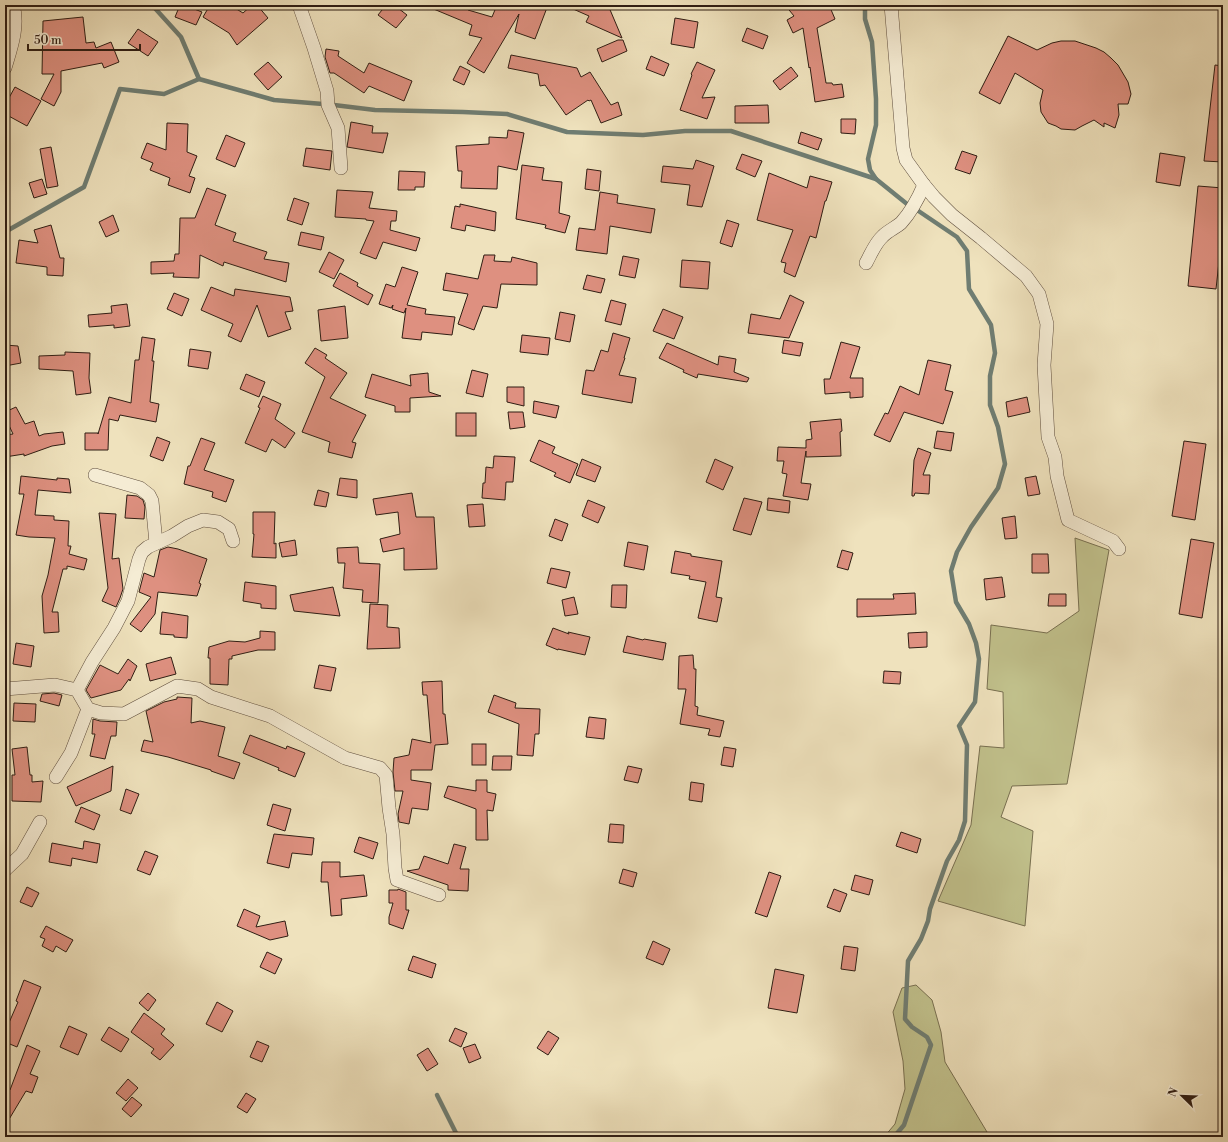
<svg xmlns="http://www.w3.org/2000/svg" width="1228" height="1142" viewBox="0 0 1228 1142" font-family="'Libre Bodoni',serif">
	<rect width="100%" height="100%" fill="#efe2bd"/>
	<filter id="stains"><feTurbulence type="fractalNoise" baseFrequency=".005" numOctaves="4"/><feColorMatrix values="0 0 0 0 .2 0 0 0 0 .09 0 0 0 0 .02 0 0 0 .5 -.17"/></filter>
	<radialGradient id="worn" r=".72"><stop offset=".6" stop-color="#630" stop-opacity="0"/><stop offset="1" stop-color="#630" stop-opacity=".3"/></radialGradient>
	<!-- green -->
	<g fill="#c1c18c" stroke="#786f50">
		<polygon points="1075,538 1109,550 1067,784 1012,786 1001,817 1033,831 1025,926 938,901 971,825 980,746 1004,748 1003,692 987,689 991,625 1047,633 1079,611"/>
		<polygon points="916,985 932,1000 941,1032 945,1062 990,1137 884,1137 895,1124 905,1089 903,1061 893,1012 902,988"/>
	</g>
	<g fill="none" stroke-linecap="round" stroke-linejoin="round">
		<!-- stream -->
		<g stroke="#6f7d72" stroke-width="4.5">
			<polyline points="152,5 181,37 199,79"/>
			<polyline points="865,5 865,19 872,42 876,99 876,125 868,159 870,170 876,179 907,204"/>
			<polyline points="334,105 375,110 463,112 507,114 567,132 643,135 685,131 731,131 876,179"/>
			<polyline points="5,232 84,187 120,89 164,94 199,79 274,100 323,104"/>
			<polyline points="437,1095 458,1137"/>
			<polyline points="894,1137 904,1125 931,1045 927,1037 912,1027 905,1019 908,961 921,939 928,921 930,909 947,861 959,840 965,821 967,745 959,726 975,702 979,659 976,643 969,624 956,602 951,571 957,552 971,527 998,488 1005,464 998,427 990,405 990,376 995,353 991,325 969,289 967,251 957,237 917,210"/>
		</g>
	</g>
	<!-- building -->
	<g fill="#de9080" stroke="#2f1d13">
		<polygon points="180,5 184,5 202,12 196,25 175,17"/>
		<polygon points="210,5 230,5 243,13 252,5 257,5 268,18 237,45 229,33 203,17"/>
		<polygon points="386,5 394,5 407,15 396,28 378,15"/>
		<polygon points="424,5 470,5 468,10 492,17 497,5 548,5 535,39 515,32 519,14 484,73 467,63 482,38 469,35 472,25"/>
		<polygon points="564,5 608,5 622,38 586,22 589,16"/>
		<polygon points="785,5 829,5 835,19 817,28 826,83 832,83 833,85 842,84 844,97 815,102 810,67 809,68 803,28 793,33 787,20 794,16"/>
		<polygon points="83,17 86,43 94,42 96,48 111,42 119,62 104,68 102,63 61,71 61,92 54,106 41,99 54,74 42,74 43,21"/>
		<polygon points="675,18 698,22 694,48 671,44"/>
		<polygon points="747,28 768,36 763,49 742,41"/>
		<polygon points="138,29 158,42 148,56 128,43"/>
		<polygon points="1008,36 1037,50 1052,43 1061,41 1075,41 1096,48 1104,52 1111,58 1118,65 1128,82 1131,94 1128,104 1118,104 1119,115 1115,128 1104,123 1104,127 1094,120 1082,126 1075,130 1061,129 1056,126 1048,123 1041,112 1040,103 1043,90 1015,73 1000,104 979,93"/>
		<polygon points="618,40 623,40 627,51 602,62 597,49"/>
		<polygon points="326,49 339,51 338,56 364,73 369,63 412,81 404,101 369,86 364,93 334,73 330,73 325,57"/>
		<polygon points="511,55 577,68 581,77 590,72 611,105 618,102 622,115 601,123 591,100 589,101 588,100 566,115 545,85 540,86 538,74 508,68"/>
		<polygon points="651,56 669,64 664,76 646,69"/>
		<polygon points="268,62 282,77 268,90 254,74"/>
		<polygon points="697,62 715,70 702,98 715,97 707,119 680,110 692,75 691,74"/>
		<polygon points="1215,65 1223,66 1223,162 1204,161"/>
		<polygon points="460,66 470,71 464,85 453,80"/>
		<polygon points="791,67 798,76 780,90 773,81"/>
		<polygon points="15,87 41,101 27,126 5,114 5,105"/>
		<polygon points="768,105 769,123 735,123 735,106"/>
		<polygon points="841,119 856,119 855,134 841,133"/>
		<polygon points="351,122 373,126 372,133 388,133 383,153 347,147"/>
		<polygon points="167,123 188,124 187,152 197,156 189,176 195,178 190,193 168,185 170,178 150,170 153,163 141,158 147,143 166,150"/>
		<polygon points="508,130 524,133 517,170 498,166 497,189 461,188 462,171 458,171 456,146 489,144 489,137 507,138"/>
		<polygon points="801,132 822,139 818,150 798,143"/>
		<polygon points="226,135 245,143 235,167 216,159"/>
		<polygon points="51,147 58,186 47,188 40,149"/>
		<polygon points="306,148 332,151 330,170 303,166"/>
		<polygon points="962,151 977,156 970,174 955,169"/>
		<polygon points="1160,153 1185,157 1180,186 1156,182"/>
		<polygon points="742,154 762,161 755,177 736,169"/>
		<polygon points="696,160 714,166 702,207 687,205 690,185 661,182 663,166 693,169"/>
		<polygon points="522,165 544,168 542,180 562,182 559,213 570,216 565,233 545,228 546,225 516,219"/>
		<polygon points="587,169 601,171 599,191 585,189"/>
		<polygon points="399,171 425,172 424,187 415,187 415,190 398,190"/>
		<polygon points="769,173 807,188 810,176 832,182 826,201 825,201 816,238 810,236 795,277 784,272 786,263 781,262 793,230 757,220"/>
		<polygon points="42,179 47,194 34,198 29,183"/>
		<polygon points="1198,186 1223,188 1223,225 1216,289 1188,286"/>
		<polygon points="207,188 226,195 215,225 236,233 233,241 267,252 264,259 289,263 286,282 224,262 223,266 200,255 199,278 173,277 174,273 151,274 151,262 174,261 175,254 179,254 180,218 195,218"/>
		<polygon points="337,190 373,192 369,208 397,211 396,221 391,221 390,230 420,238 416,251 383,242 376,259 360,253 374,221 366,220 366,219 335,217"/>
		<polygon points="600,192 618,195 617,203 655,209 651,233 610,226 607,254 576,250 579,228 595,230"/>
		<polygon points="294,198 309,203 302,225 287,220"/>
		<polygon points="460,204 496,212 495,231 466,225 465,231 451,228 455,206 460,207"/>
		<polygon points="113,215 119,231 106,237 99,222"/>
		<polygon points="727,220 739,224 732,247 720,243"/>
		<polygon points="51,225 60,258 64,258 63,276 47,275 47,267 16,263 19,240 38,243 34,230"/>
		<polygon points="301,232 324,237 321,250 298,245"/>
		<polygon points="329,252 344,260 334,279 319,272"/>
		<polygon points="484,255 495,255 494,261 511,262 512,257 537,263 537,285 501,284 497,308 483,306 474,330 458,324 468,294 443,290 446,273 478,279"/>
		<polygon points="623,256 639,259 635,278 619,275"/>
		<polygon points="682,260 710,262 708,289 680,287"/>
		<polygon points="402,267 418,272 407,305 426,309 425,314 455,317 452,335 422,332 421,340 402,338 406,308 404,313 392,309 393,305 391,308 379,304 386,284 395,287"/>
		<polygon points="340,273 358,283 357,286 373,295 368,305 333,286"/>
		<polygon points="587,275 605,279 601,293 583,289"/>
		<polygon points="211,287 234,296 235,289 290,297 293,311 285,312 291,329 268,337 257,305 241,342 228,336 233,324 201,310"/>
		<polygon points="174,293 189,299 182,316 167,309"/>
		<polygon points="790,295 804,302 789,338 748,333 751,314 780,319"/>
		<polygon points="611,300 626,304 621,325 605,321"/>
		<polygon points="127,304 130,326 114,328 114,325 89,327 88,315 112,313 111,306"/>
		<polygon points="345,306 348,338 321,341 318,310"/>
		<polygon points="663,309 683,317 674,339 653,331"/>
		<polygon points="560,312 575,315 570,342 555,339"/>
		<polygon points="613,333 630,338 624,358 625,358 619,375 636,378 632,403 582,394 586,370 594,371 601,350 608,352"/>
		<polygon points="522,335 550,338 548,355 520,352"/>
		<polygon points="142,337 155,339 152,361 154,361 150,402 159,404 156,422 120,415 118,421 109,419 108,450 85,450 85,433 98,433 98,434 109,397 131,403 135,360 139,360"/>
		<polygon points="784,340 803,343 800,356 782,353"/>
		<polygon points="841,342 860,347 850,378 863,378 863,397 850,398 850,392 825,394 824,379 830,379"/>
		<polygon points="667,343 718,365 719,356 736,359 734,372 749,378 747,382 698,374 697,378 683,372 684,370 659,358"/>
		<polygon points="5,345 18,346 21,363 5,366"/>
		<polygon points="315,348 327,355 325,358 347,373 330,398 366,415 352,442 356,443 352,458 328,452 330,442 302,432 325,377 305,363"/>
		<polygon points="190,349 211,352 208,369 188,366"/>
		<polygon points="65,352 90,353 89,378 91,393 76,395 73,371 39,369 39,356 65,355"/>
		<polygon points="928,360 951,365 945,390 953,392 943,424 904,412 890,442 874,435 885,413 888,414 900,386 919,395"/>
		<polygon points="472,370 488,374 483,397 466,393"/>
		<polygon points="428,373 429,392 441,396 410,398 410,412 395,412 395,406 365,397 372,374 411,386 410,375"/>
		<polygon points="246,374 265,382 259,397 240,389"/>
		<polygon points="507,387 524,387 524,406 507,402"/>
		<polygon points="263,396 281,404 275,419 295,433 285,448 272,439 266,452 245,443 260,408 258,407"/>
		<polygon points="1027,397 1030,412 1008,417 1006,402"/>
		<polygon points="534,401 559,406 556,418 533,413"/>
		<polygon points="16,407 25,424 34,421 39,436 44,434 63,432 65,444 52,446 24,456 24,454 5,457 5,435 13,434 5,417 5,412"/>
		<polygon points="508,412 523,412 525,427 510,429"/>
		<rect x="456" y="413" width="20" height="23"/>
		<polygon points="841,419 842,431 840,432 841,456 806,457 806,451 801,483 811,484 808,500 783,496 787,474 782,473 784,461 777,461 778,447 806,448 806,440 812,439 810,422"/>
		<polygon points="937,431 954,433 951,451 934,448"/>
		<polygon points="157,437 170,442 163,461 150,456"/>
		<polygon points="201,438 215,443 204,470 234,480 226,502 212,497 213,492 184,484 188,466 190,466"/>
		<polygon points="539,440 555,447 552,453 578,464 570,483 554,476 556,473 530,461"/>
		<polygon points="1184,441 1206,444 1195,520 1172,516"/>
		<polygon points="918,448 931,453 923,475 930,475 929,494 915,493 914,496 912,496 912,493 914,460"/>
		<polygon points="494,456 515,457 513,482 506,482 505,500 482,498 483,483 485,483 486,467 493,468"/>
		<polygon points="582,459 601,467 595,482 576,475"/>
		<polygon points="715,459 733,467 723,490 706,482"/>
		<polygon points="21,476 57,480 57,478 69,479 71,493 38,490 35,515 54,516 54,520 69,521 68,546 71,546 69,554 87,559 84,570 67,566 67,569 63,569 52,612 58,612 59,632 44,633 42,596 48,575 55,538 29,537 16,535 24,494 19,494"/>
		<polygon points="1036,476 1040,494 1028,496 1025,478"/>
		<polygon points="340,478 357,480 357,498 337,495"/>
		<polygon points="318,490 329,493 326,507 314,505"/>
		<polygon points="412,493 416,517 434,517 437,569 404,570 404,548 383,552 380,539 400,534 398,512 376,515 373,499"/>
		<polygon points="127,495 137,496 143,500 145,507 144,519 125,518"/>
		<polygon points="744,498 762,502 751,535 733,530"/>
		<polygon points="768,498 790,501 789,513 767,510"/>
		<polygon points="588,500 605,507 598,523 582,516"/>
		<polygon points="483,504 485,526 469,527 467,505"/>
		<polygon points="253,512 275,512 274,544 276,543 276,558 252,557 254,534 253,534"/>
		<polygon points="99,513 116,514 112,559 119,558 123,589 120,598 116,607 102,601 108,588"/>
		<polygon points="1015,516 1017,538 1005,539 1002,518"/>
		<polygon points="555,519 568,524 562,541 549,536"/>
		<polygon points="1191,539 1214,543 1202,618 1179,614"/>
		<polygon points="295,540 297,555 282,557 279,543"/>
		<polygon points="628,542 648,546 644,570 624,566"/>
		<polygon points="168,547 178,549 207,559 199,583 201,584 197,596 158,592 155,614 141,632 130,624 151,597 139,592 144,573 154,577 160,550"/>
		<polygon points="358,547 359,563 380,564 378,603 362,602 363,590 343,588 345,563 338,563 337,548"/>
		<polygon points="842,550 853,553 848,570 837,567"/>
		<polygon points="675,551 691,554 691,556 722,561 716,597 722,598 717,622 698,618 706,582 689,579 690,576 671,573"/>
		<polygon points="1032,554 1048,554 1049,573 1032,573"/>
		<polygon points="551,568 570,572 566,588 547,583"/>
		<polygon points="1002,577 1005,597 986,600 984,579"/>
		<polygon points="245,582 276,586 276,609 261,608 261,604 243,601"/>
		<polygon points="612,585 627,585 626,608 611,607"/>
		<polygon points="333,587 340,616 294,611 290,595"/>
		<polygon points="915,593 916,614 857,617 857,599 894,599 893,594"/>
		<polygon points="1049,594 1066,594 1066,606 1048,606"/>
		<polygon points="574,597 578,614 565,616 562,600"/>
		<polygon points="370,604 388,605 387,627 399,628 400,648 367,649"/>
		<polygon points="162,612 188,616 187,638 174,637 174,635 160,634"/>
		<polygon points="553,628 569,634 568,632 590,637 585,655 558,649 558,650 546,645"/>
		<polygon points="260,631 275,632 275,650 258,650 232,656 232,659 229,659 228,685 210,684 210,658 208,658 209,647 229,641 245,642 260,638"/>
		<polygon points="927,632 927,647 909,648 908,633"/>
		<polygon points="627,636 643,640 644,639 666,643 663,660 623,652"/>
		<polygon points="16,643 34,646 31,667 13,664"/>
		<polygon points="693,655 694,669 696,669 695,706 698,707 697,715 724,721 720,737 708,735 710,729 680,724 686,689 678,689 679,656"/>
		<polygon points="171,657 176,674 150,681 146,664"/>
		<polygon points="128,659 137,666 130,681 129,679 121,690 91,698 86,690 100,665 118,674"/>
		<polygon points="319,665 336,668 331,691 314,688"/>
		<polygon points="884,671 901,672 900,684 883,683"/>
		<polygon points="442,681 443,714 445,714 448,744 435,745 432,770 411,770 411,780 431,783 428,810 412,808 409,824 399,822 398,814 403,791 395,791 393,772 394,758 409,755 412,739 431,743 427,695 423,695 422,682"/>
		<polygon points="54,693 62,695 59,706 40,701 42,694"/>
		<polygon points="494,695 516,703 515,708 540,709 539,734 535,734 533,756 517,755 519,724 488,712"/>
		<polygon points="177,697 192,698 191,723 200,721 225,727 218,756 240,763 234,779 211,771 211,770 168,757 141,751 144,740 153,742 146,711 164,702 177,699"/>
		<polygon points="14,703 36,704 35,722 13,721"/>
		<polygon points="589,717 606,719 604,739 586,737"/>
		<polygon points="93,719 100,721 117,722 116,736 111,736 105,759 90,756 95,734 92,734"/>
		<polygon points="250,735 286,749 287,746 305,753 295,777 278,770 279,768 243,753"/>
		<rect x="472" y="744" width="14" height="21"/>
		<polygon points="27,747 30,775 32,775 32,782 43,781 41,802 12,801 12,775 15,775 12,749"/>
		<polygon points="724,747 736,749 733,767 721,765"/>
		<polygon points="493,756 512,756 511,770 492,770"/>
		<polygon points="113,766 111,791 76,806 67,787"/>
		<polygon points="628,766 642,769 638,783 624,780"/>
		<polygon points="476,780 487,780 487,792 496,794 493,811 487,810 488,840 476,840 476,809 444,797 448,786 476,791"/>
		<polygon points="691,782 704,784 702,802 689,800"/>
		<polygon points="126,789 139,794 131,814 120,810"/>
		<polygon points="273,804 291,809 285,831 267,825"/>
		<polygon points="81,807 100,815 94,830 75,822"/>
		<polygon points="610,824 624,825 623,843 608,842"/>
		<polygon points="901,832 921,839 917,853 896,846"/>
		<polygon points="274,834 314,838 312,855 292,853 289,868 267,863"/>
		<polygon points="359,837 378,843 373,859 354,852"/>
		<polygon points="84,841 100,844 97,863 72,858 71,866 49,862 52,843 83,849"/>
		<polygon points="454,844 466,847 460,869 469,869 468,891 448,890 448,885 407,871 419,869 424,856 448,864"/>
		<polygon points="145,851 158,856 150,875 137,870"/>
		<polygon points="322,862 340,862 340,877 364,875 367,896 341,899 342,915 331,916 328,882 321,882"/>
		<polygon points="623,869 637,873 633,887 619,883"/>
		<polygon points="769,872 781,876 767,917 755,913"/>
		<polygon points="855,875 873,880 869,895 851,890"/>
		<polygon points="27,887 39,893 32,907 20,902"/>
		<polygon points="398,889 406,892 406,910 409,910 403,929 389,924 389,917 393,903 389,903 389,890 398,890"/>
		<polygon points="834,889 847,894 840,912 827,907"/>
		<polygon points="244,909 260,916 256,927 285,921 288,936 270,940 237,926"/>
		<polygon points="46,926 73,940 66,952 56,946 53,952 42,946 45,939 40,937"/>
		<polygon points="653,941 670,949 663,965 646,958"/>
		<polygon points="844,946 858,948 855,971 841,969"/>
		<polygon points="267,952 282,959 275,974 260,967"/>
		<polygon points="413,956 436,964 432,978 408,970"/>
		<polygon points="775,969 804,975 797,1013 768,1008"/>
		<polygon points="24,980 41,987 17,1047 5,1042 5,1032 18,1002 16,1001"/>
		<polygon points="148,993 156,1000 148,1011 139,1003"/>
		<polygon points="217,1002 233,1011 222,1032 206,1024"/>
		<polygon points="144,1013 165,1029 161,1034 174,1045 160,1060 151,1053 154,1049 131,1032"/>
		<polygon points="69,1026 87,1034 78,1055 60,1047"/>
		<polygon points="109,1027 129,1039 121,1052 101,1040"/>
		<polygon points="455,1028 467,1033 461,1047 449,1041"/>
		<polygon points="548,1031 559,1038 548,1055 537,1048"/>
		<polygon points="257,1041 269,1046 262,1062 250,1057"/>
		<polygon points="475,1044 481,1058 469,1063 463,1048"/>
		<polygon points="27,1045 40,1051 30,1074 38,1077 32,1093 26,1091 5,1126 5,1087 10,1090"/>
		<polygon points="428,1048 438,1064 427,1071 417,1055"/>
		<polygon points="128,1079 138,1088 126,1101 116,1093"/>
		<polygon points="246,1093 256,1099 247,1113 237,1107"/>
		<polygon points="132,1097 142,1105 131,1117 122,1109"/>
	</g>
	<g fill="none" stroke-linecap="round" stroke-linejoin="round">
		<defs>
			<g id="street">
				<polyline points="299,5 314,48 327,91 328,105 338,128 341,168"/>
				<polyline points="891,5 903,148 906,160 924,185 934,197 952,215 981,238 1026,276 1039,294 1047,324 1044,365 1048,437 1055,457 1057,476 1068,520 1113,541 1119,549"/>
				<path d="M5,68C11,48 19,26 13,5"/>
				<path d="M866,263C871,254 875,243 883,236C888,231 895,228 901,223C911,212 918,199 924,185"/>
				<polyline points="95,475 140,488 149,495 152,501 156,543"/>
				<polyline points="5,689 55,685 77,690 88,709 101,713 124,714 177,686 198,689 211,697 270,716 345,758 380,768 386,775 389,808 393,834 395,868 397,880 439,895"/>
				<polyline points="77,690 92,662 114,628 128,601 139,559 142,552 148,547 172,536 188,526 203,520 218,522 229,529 233,541"/>
				<polyline points="56,777 71,753 88,709"/>
				<polyline points="5,870 22,854 40,822"/>
			</g>
		</defs>
		<!-- street casing -->
		<use href="#street" stroke="#5f4e3e" stroke-width="14"/>
		<!-- street -->
		<use href="#street" stroke="#f5ecd4" stroke-width="13"/>
	</g>
	<!-- margin -->
	<rect width="1228" height="1142" fill="none" stroke="#efe2bd" stroke-width="20"/>
	<rect x="6" y="6" width="1216" height="1130" fill="none" stroke="#2f1d13" stroke-width="2"/>
	<rect x="10" y="10" width="1208" height="1122" fill="none" stroke="#2f1d13"/>
	<!-- north arrow -->
	<g transform="translate(1182 1096) rotate(293)" stroke="#f5ecd4" stroke-width="3" paint-order="stroke">
	<path d="M0-3L7 15L0 10L-7 15Z" fill="#2f1d13"/>
	<text y="-6" font-size="11" font-weight="bold" text-anchor="middle" fill="#2f1d13">N</text>
	</g>
	<!-- scale -->
	<path d="M28 44v6h112v-6" fill="none" stroke="#2f1d13" stroke-width="2"/>
	<text x="34" y="44" font-size="12" fill="#2f1d13" stroke="#f5ecd4" stroke-width="3" paint-order="stroke">50 m</text>
	<rect width="100%" height="100%" filter="url(#stains)"/>
	<rect width="100%" height="100%" fill="url(#worn)"/>
</svg>
